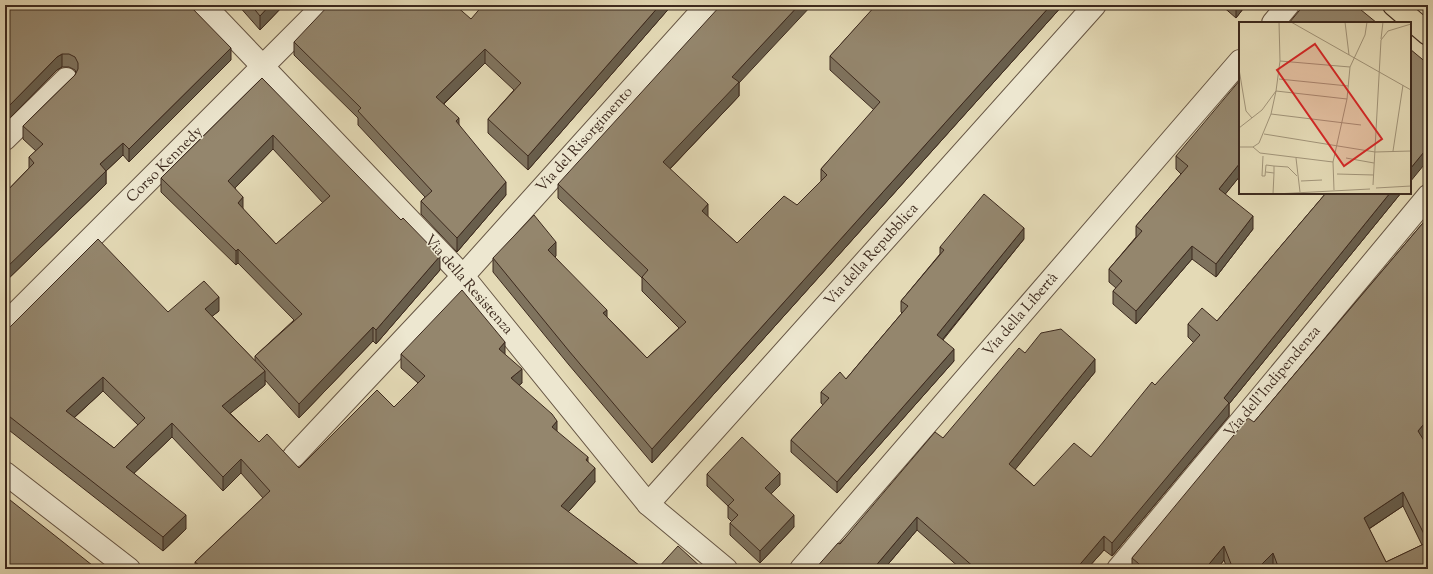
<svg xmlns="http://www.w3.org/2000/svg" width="1433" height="574" viewBox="0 0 1433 574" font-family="'Sorts Mill Goudy',serif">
	<rect width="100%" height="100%" fill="#e4dab6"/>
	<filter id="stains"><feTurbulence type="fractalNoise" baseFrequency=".005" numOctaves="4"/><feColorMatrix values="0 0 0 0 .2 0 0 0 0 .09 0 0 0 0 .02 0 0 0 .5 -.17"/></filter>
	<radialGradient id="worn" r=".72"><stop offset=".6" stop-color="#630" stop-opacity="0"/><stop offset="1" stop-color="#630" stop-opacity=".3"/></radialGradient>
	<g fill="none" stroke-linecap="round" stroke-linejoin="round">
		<defs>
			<g id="minor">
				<polyline points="204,5 463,276 648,504 726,569"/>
				<polyline points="1273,23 1288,5"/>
				<polyline points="5,139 66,79"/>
				<polyline points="5,324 324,5"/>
				<polyline points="294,456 463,276 707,5"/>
				<polyline points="5,473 129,569"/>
				<polyline points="648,504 1095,5"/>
				<polyline points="801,569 1240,61"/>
				<polyline points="1118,569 1428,196"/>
			</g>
			<polyline id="major" points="1394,5 1428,34"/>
		</defs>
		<!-- minor casing -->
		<use href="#minor" stroke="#675644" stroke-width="24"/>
		<!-- major casing -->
		<use href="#major" stroke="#3d2a1e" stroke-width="24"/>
		<!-- minor -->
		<use href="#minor" stroke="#ede7d0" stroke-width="22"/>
		<!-- major -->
		<use href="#major" stroke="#e4dab6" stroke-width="22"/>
	</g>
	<!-- wall -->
	<g fill="#7f735e" stroke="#3d2a1e" fill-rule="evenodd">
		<polygon points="5,5 231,60 129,162 123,155 106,171 106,184 5,282 5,193 29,168 29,157 36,151 23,139 23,126 75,75 76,73 75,70 69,67 62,67 57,70 5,123"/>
		<polygon points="238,5 284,5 260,30"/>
		<polygon points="672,5 528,170 488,133 488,119 514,90 485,63 444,104 459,125 506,195 457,252 421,214 421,201 425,197 358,125 358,118 294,55 294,42 471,19"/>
		<polygon points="869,5 1063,5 652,463 569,365 493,272 493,258 556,256 555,257 607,317 647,358 679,328 642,291 642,278 558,198 558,184 739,83 739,96 670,169 708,217 737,243 797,205 821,181 821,169 874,110 830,70 830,56 873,9"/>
		<polygon points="1221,5 1246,5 1236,18"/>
		<path d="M262,78L440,270L376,344L373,341L299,418L265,380V385L230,413L259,442L299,468L394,407L418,383L401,368V354L505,355L522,383L519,385L557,432L588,462L595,482L568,512L644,569H195V562L263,498L241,473L223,491L172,437L134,473L186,529L163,551L5,427V332L168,312L219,311L212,316L255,361V356L294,320L238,263L236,265L161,192V178ZM273,149L323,203L276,244L243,209L235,188ZM103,391L138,425L114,448L74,418Z"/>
		<polygon points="1176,156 1240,176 1225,194 1253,229 1216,277 1192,259 1136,324 1113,304 1113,291 1116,288 1109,282 1109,269 1136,237 1136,226 1181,174 1176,169"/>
		<polygon points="1326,193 1401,193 1229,404 1229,416 1112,556 1104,550 1087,569 961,569 917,530 884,569 815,569 943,438 1025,353 1095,372 1015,469 1034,486 1091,457 1194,343 1188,337 1188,324 1217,321"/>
		<path d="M1428,217V433L1423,439L1428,447V569H1274L1273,567L1271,569H1227L1224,560L1217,569H1132V558L1254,422ZM1403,506L1422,545L1386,562L1369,529Z"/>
		<polygon points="1024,239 943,340 954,361 837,493 791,452 791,440 823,405 821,403 821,392 846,379 902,313 901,312 901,301 940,254 940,247"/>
		<polygon points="707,474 780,485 771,494 794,527 760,563 730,535 730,523 732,522 728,518 728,506 707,486"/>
	</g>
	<!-- shaded-wall -->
	<g fill="#685e4c" stroke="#3d2a1e">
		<polygon points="270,5 284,5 260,30 260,16"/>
		<polygon points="660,5 672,5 528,170 528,156"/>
		<polygon points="799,5 812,5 739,83 739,96 663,176 663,162 732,77"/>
		<polygon points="1051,5 1063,5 652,463 652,449"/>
		<polygon points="1236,5 1246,5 1236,18"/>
		<polygon points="231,48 231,60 129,162 129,149"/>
		<polygon points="485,49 485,63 436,111 436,97"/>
		<polygon points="62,54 62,67 57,70 5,123 5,110 57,57"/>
		<polygon points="459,118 459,132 456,121"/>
		<polygon points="273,135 273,149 228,195 228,181"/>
		<polygon points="123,143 123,155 106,171 106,184 5,282 5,269 100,164"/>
		<polygon points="1428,147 1428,160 1410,182 1410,169"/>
		<polygon points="1240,163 1240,176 1219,202 1219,189"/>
		<polygon points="506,182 506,195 457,252 457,238"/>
		<polygon points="1390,193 1401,193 1229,404 1229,416 1112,556 1112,543 1224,398"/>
		<polygon points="243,197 243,211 238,203"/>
		<polygon points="708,204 708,218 702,211"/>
		<polygon points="1253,216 1253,229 1216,277 1216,264"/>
		<polygon points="1024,228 1024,239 937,346 937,335"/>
		<polygon points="556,242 556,256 548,264 548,250"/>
		<polygon points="1192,246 1192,259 1136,324 1136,311"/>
		<polygon points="238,249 238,263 236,265 236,251"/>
		<polygon points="440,256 440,270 376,344 376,330"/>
		<polygon points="219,297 219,311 205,322 205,309"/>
		<polygon points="607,310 607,323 603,313"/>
		<polygon points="373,327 373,341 299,418 299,404"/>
		<polygon points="505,342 505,356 499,349"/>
		<polygon points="954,349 954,361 837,493 837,482"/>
		<polygon points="1095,359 1095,372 1009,477 1009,464"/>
		<polygon points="522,369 522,383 511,392 511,378"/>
		<polygon points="265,371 265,385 222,420 222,406"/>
		<polygon points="103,377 103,391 66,425 66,411"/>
		<polygon points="1428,419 1428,433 1418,445 1418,431"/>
		<polygon points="557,421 557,435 552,427"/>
		<polygon points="172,423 172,437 126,481 126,467"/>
		<polygon points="588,457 588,470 586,460"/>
		<polygon points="241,459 241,473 223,491 223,477"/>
		<polygon points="595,468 595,482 561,520 561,506"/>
		<polygon points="780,473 780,485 765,500 765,488"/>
		<polygon points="1403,492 1403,506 1364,532 1364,518"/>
		<polygon points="186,515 186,529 163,551 163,537"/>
		<polygon points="794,515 794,527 760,563 760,551"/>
		<polygon points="917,517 917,530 884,569 873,569"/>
		<polygon points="1104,536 1104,550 1087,569 1076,569"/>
		<polygon points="1224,546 1224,560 1217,569 1205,569"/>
		<polygon points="1273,553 1273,567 1271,569 1257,569"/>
	</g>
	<!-- building -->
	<g fill="#94866d" stroke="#3d2a1e" fill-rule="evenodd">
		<polygon points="5,5 189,5 231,48 129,149 123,143 100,164 106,171 5,269 5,193 34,163 29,157 43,144 23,126 75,75 78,69 78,63 75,57 69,54 62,54 57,57 5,110"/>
		<polygon points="251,5 270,5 260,16"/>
		<polygon points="329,5 455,5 471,19 483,5 660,5 528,156 488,119 521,83 485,49 436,97 459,118 456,121 506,182 457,238 421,201 432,191 358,111 361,108 294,42"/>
		<polygon points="721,5 799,5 732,77 739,82 663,162 708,204 702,211 737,243 784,196 797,205 827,175 821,169 880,102 830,56 876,5 1051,5 652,449 569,351 493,258 534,215 556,242 548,250 607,310 603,313 647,358 686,322 642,277 648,270 558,184"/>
		<polygon points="1304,5 1355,5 1377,23 1289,23"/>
		<polygon points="1410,49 1428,64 1428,147 1410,169"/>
		<path d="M262,78L401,220L403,218L440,256L376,330L373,327L299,404L255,356L302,314L238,249L236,251L161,178ZM273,135L330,196L276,244L238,203L243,197L228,181Z"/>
		<polygon points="1240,80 1240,163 1219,189 1253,216 1216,264 1192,246 1136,311 1113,291 1122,281 1109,269 1142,231 1136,226 1188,166 1176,156"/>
		<polygon points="1326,193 1390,193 1224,398 1229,403 1112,543 1104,536 1076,569 976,569 917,517 873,569 815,569 838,543 840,544 935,432 943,438 1019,348 1025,353 1041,333 1061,329 1095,359 1009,464 1034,486 1074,443 1091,457 1152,382 1155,385 1200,335 1188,324 1202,308 1217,321"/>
		<polygon points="984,194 1024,228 937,335 954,349 837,482 791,440 829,398 821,392 840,372 846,379 908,306 901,301 944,250 940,247"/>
		<path d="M1428,217V419L1418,431L1428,447V569H1279L1273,553L1257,569H1233L1224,546L1205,569H1145L1132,558L1248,418L1254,422ZM1403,492L1428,542L1386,562L1364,518Z"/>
		<path d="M98,239L168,312L204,281L219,297L205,309L265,371L222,406L259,442L267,434L299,468L377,390L394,407L425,376L401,354L462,290L505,342L499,349L522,369L511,378L552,414L557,421L552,427L588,457L586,460L595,468L561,506L644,569H204L195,562L270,491L241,459L223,477L172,423L126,467L186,515L163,537L5,413V332ZM103,377L145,418L114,448L66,411Z"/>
		<polygon points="742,437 780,473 765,488 794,515 760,551 730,523 738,515 728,506 734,500 707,474"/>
		<polygon points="5,496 97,569 5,569"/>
		<polygon points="678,546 703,569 657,569"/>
	</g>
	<g text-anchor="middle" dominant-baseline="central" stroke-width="3" stroke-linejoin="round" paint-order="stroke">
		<!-- street labels -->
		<g font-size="15" fill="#3d2a1e" stroke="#ede7d0">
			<text transform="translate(585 140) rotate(-48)">Via del Risorgimento</text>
			<text transform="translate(165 165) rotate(-45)">Corso Kennedy</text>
			<text transform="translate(872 255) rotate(-48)">Via della Repubblica</text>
			<text transform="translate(468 285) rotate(49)">Via della Resistenza</text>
			<text transform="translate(1021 315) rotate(-49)">Via della Libertà</text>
			<text transform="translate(1273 382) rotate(-50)">Via dell'Indipendenza</text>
		</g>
	</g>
	<!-- overview -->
	<g transform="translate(1239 22)">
		<rect width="172" height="172" fill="#e4dab6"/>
		<path fill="none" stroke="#a19479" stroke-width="1" d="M52,0L172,68M106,0L110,33M142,17L144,0M41,39L111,45M0,47L7,89L13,96M40,57L109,64M32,92L122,103M0,106L23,88L37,69L41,39L40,0M25,112L136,130L172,129M0,125H14L20,121L32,92L37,69L108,77M14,125L21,131L94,140M154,129L164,63M24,134L23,154H26L27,143L35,144V151L27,150M57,136L61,170M107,136L135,141M35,144L49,145L58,154M98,152L135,153M62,159L83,158M134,163L142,18L149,9L172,2M137,166L172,164M95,168L94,140L108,77L111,45L126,13L128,0M34,172L35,151M36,172L131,167"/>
		<path fill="#d62828" fill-opacity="0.15" stroke="#d62828" stroke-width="2" d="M76,22L143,117L105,144L38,48Z"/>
		<rect width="172" height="172" fill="none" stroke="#3d2a1e" stroke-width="2"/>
	</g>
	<!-- margin -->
	<rect width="1433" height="574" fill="none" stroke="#e4dab6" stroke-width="20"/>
	<rect x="6" y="6" width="1421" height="562" fill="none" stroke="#3d2a1e" stroke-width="2"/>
	<rect x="10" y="10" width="1413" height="554" fill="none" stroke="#3d2a1e"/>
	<rect width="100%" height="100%" filter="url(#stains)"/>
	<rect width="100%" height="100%" fill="url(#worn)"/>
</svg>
